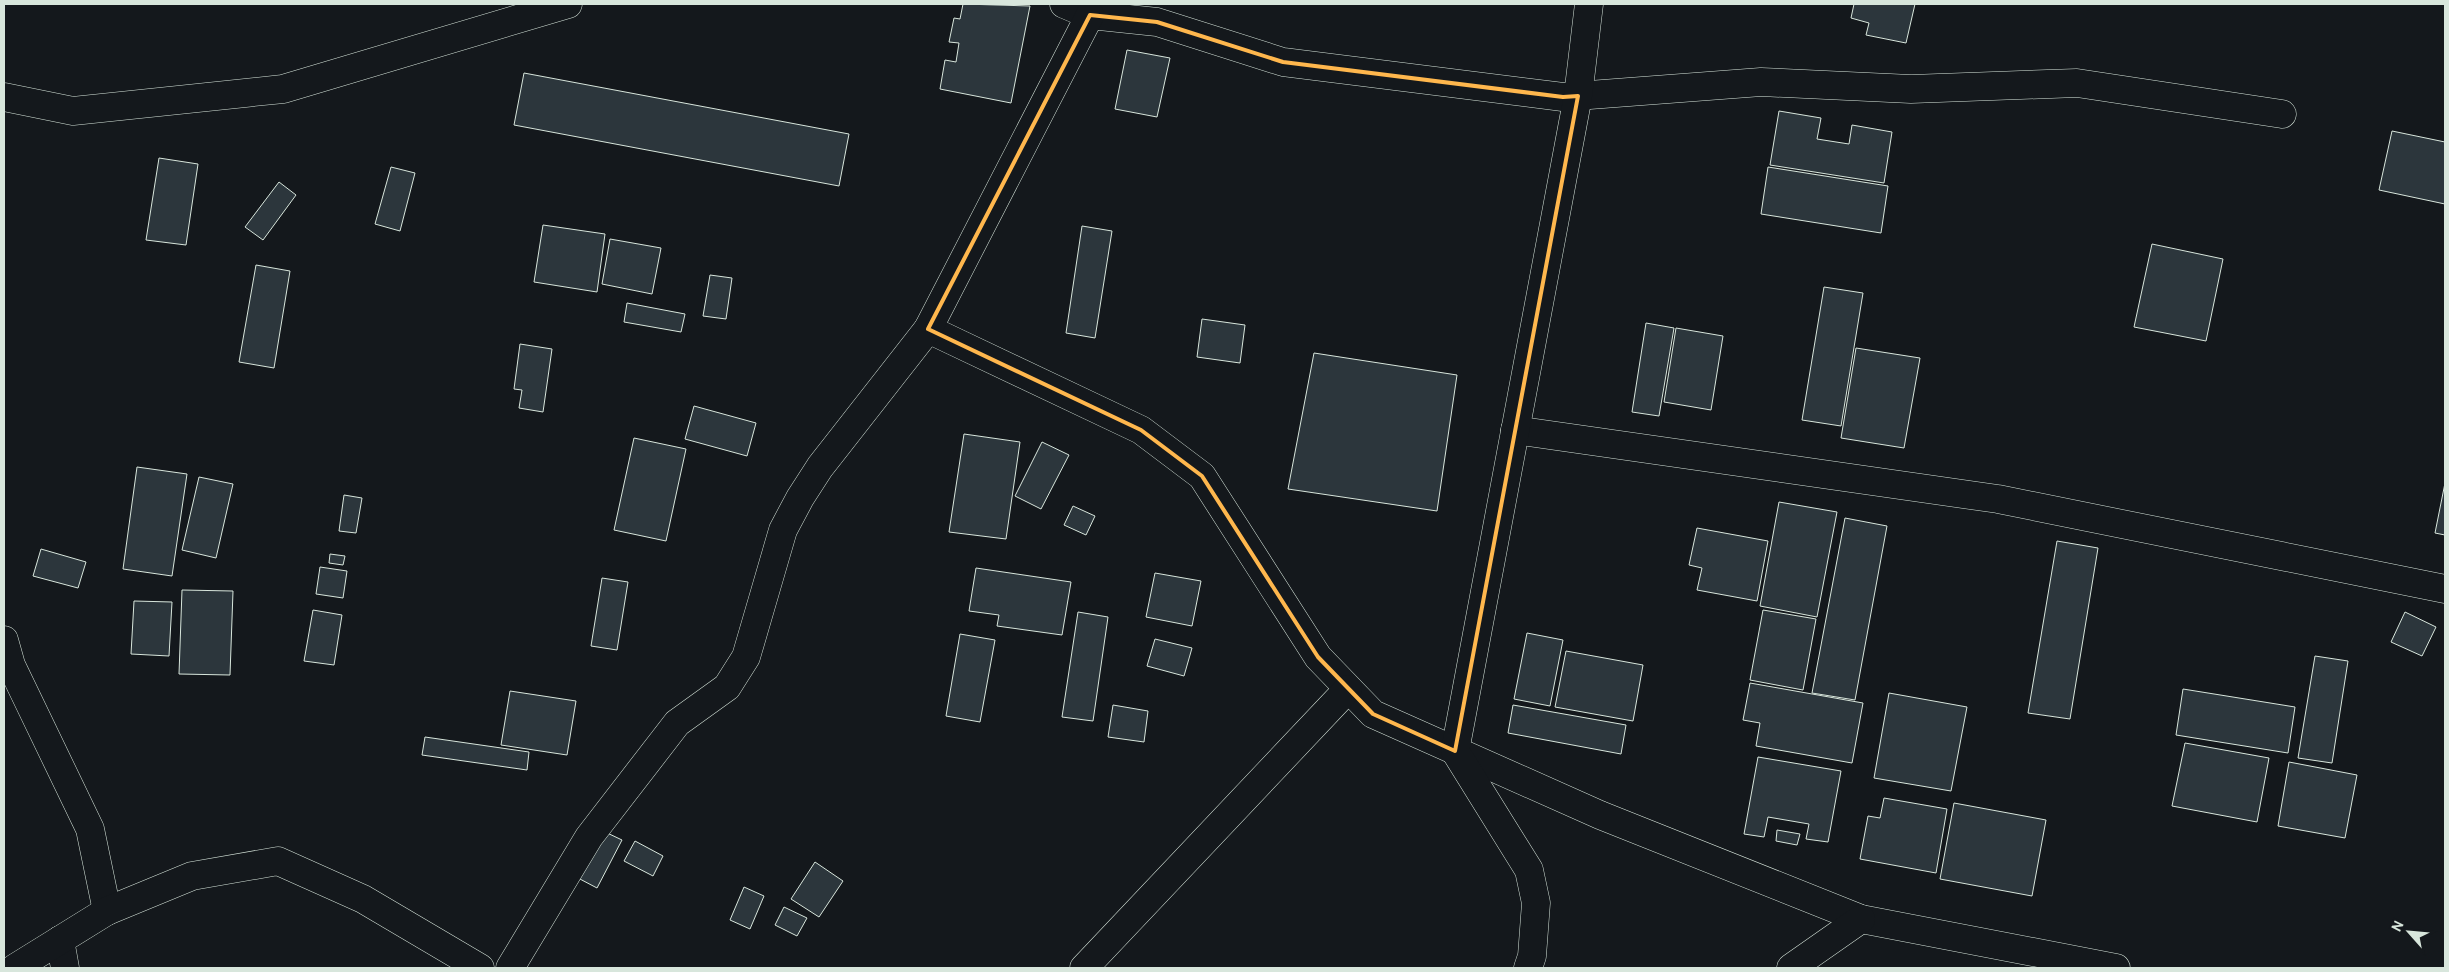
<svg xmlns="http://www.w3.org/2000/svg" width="2449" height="972" viewBox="0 0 2449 972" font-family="Overpass,sans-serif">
	<rect width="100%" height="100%" fill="#14181c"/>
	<!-- building -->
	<g fill="#2c363c" stroke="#d8e6dc">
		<polygon points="963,4 1030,6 1011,103 940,89 945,60 956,62 959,43 949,42 954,18 960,19"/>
		<polygon points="1854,4 1915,4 1906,43 1866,35 1869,23 1851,18"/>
		<polygon points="1127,50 1170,58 1157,117 1115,109"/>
		<polygon points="524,73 849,134 839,186 514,125"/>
		<polygon points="1779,111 1821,118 1817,139 1849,144 1852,125 1892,132 1884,183 1770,165"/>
		<polygon points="2392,131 2445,142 2445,204 2379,190"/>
		<polygon points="159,158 198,164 186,245 146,240"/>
		<polygon points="391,167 415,173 400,231 375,224"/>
		<polygon points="1768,167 1888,186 1881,233 1761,214"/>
		<polygon points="279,182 296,195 263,240 245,227"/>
		<polygon points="543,225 605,234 597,292 534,282"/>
		<polygon points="1082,226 1112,231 1095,338 1066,333"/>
		<polygon points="610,239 661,248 652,294 602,284"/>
		<polygon points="2152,244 2223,259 2206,341 2134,327"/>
		<polygon points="256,265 290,271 274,368 239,362"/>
		<polygon points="710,275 732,278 726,319 703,316"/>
		<polygon points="1824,287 1863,293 1841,426 1802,420"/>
		<polygon points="627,303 685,314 681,332 624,322"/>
		<polygon points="1202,319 1245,325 1240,363 1197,357"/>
		<polygon points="1646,323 1674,328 1659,416 1632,412"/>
		<polygon points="1676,328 1723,336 1711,410 1664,402"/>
		<polygon points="520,344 552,349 543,412 519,408 522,390 514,389"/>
		<polygon points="1856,348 1920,358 1904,448 1841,438"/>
		<polygon points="1314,353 1457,375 1437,511 1288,489"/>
		<polygon points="694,406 756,423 747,456 685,439"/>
		<polygon points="964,434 1020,442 1006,539 949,532"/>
		<polygon points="634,438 686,449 666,541 614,530"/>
		<polygon points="1042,442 1069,455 1041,509 1015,496"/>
		<polygon points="137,467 187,474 172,576 123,569"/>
		<polygon points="199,477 233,484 216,558 182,550"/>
		<polygon points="2445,483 2445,535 2435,533"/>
		<polygon points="344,495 362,498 356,533 339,531"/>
		<polygon points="1779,502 1837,512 1817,617 1760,606"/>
		<polygon points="1073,506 1095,516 1086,535 1064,525"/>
		<polygon points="1845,518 1887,526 1855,700 1812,693"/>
		<polygon points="1697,528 1768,541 1757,601 1697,590 1702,568 1689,565"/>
		<polygon points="2057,541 2098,548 2070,719 2028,713"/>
		<polygon points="41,549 86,562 78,588 33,576"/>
		<polygon points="330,554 345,556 343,565 329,563"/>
		<polygon points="320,567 347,571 343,598 316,594"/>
		<polygon points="976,568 1071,582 1062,635 997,626 999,615 969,611"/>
		<polygon points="1155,573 1201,581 1192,626 1146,617"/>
		<polygon points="602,578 628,582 617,650 591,646"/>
		<polygon points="182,590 233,591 230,675 179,674"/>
		<polygon points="134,601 172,602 169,656 131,654"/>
		<polygon points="313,610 342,615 334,665 304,661"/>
		<polygon points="1763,610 1816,619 1803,690 1750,680"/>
		<polygon points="1078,612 1108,617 1093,721 1062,717"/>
		<polygon points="2405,612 2436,627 2422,656 2391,642"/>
		<polygon points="1527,633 1563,640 1550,706 1514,699"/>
		<polygon points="960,634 995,640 980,722 946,716"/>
		<polygon points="1155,639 1192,648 1184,676 1147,666"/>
		<polygon points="1566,651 1643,665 1633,721 1555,707"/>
		<polygon points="2315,656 2348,661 2332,763 2298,758"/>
		<polygon points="1750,683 1863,703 1852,763 1756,746 1760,723 1743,720"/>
		<polygon points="2183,689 2295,707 2288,753 2176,735"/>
		<polygon points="510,691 576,701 567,755 501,745"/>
		<polygon points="1889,693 1967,707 1951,791 1874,778"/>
		<polygon points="1113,705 1148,711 1144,742 1108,737"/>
		<polygon points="1513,705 1626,725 1621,754 1508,733"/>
		<polygon points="425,737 529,752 527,770 422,755"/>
		<polygon points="2185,743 2269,758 2257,822 2172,806"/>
		<polygon points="1758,757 1841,771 1828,842 1806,839 1809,824 1768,817 1764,837 1744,834"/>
		<polygon points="2289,762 2357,775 2345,838 2278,826"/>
		<polygon points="1884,798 1947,809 1936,873 1860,859 1868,816 1880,818"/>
		<polygon points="1954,803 2046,820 2032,896 1940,879"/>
		<polygon points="1777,830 1800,834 1797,845 1776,841"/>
		<polygon points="603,831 622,840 597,888 578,878"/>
		<polygon points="635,841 663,856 653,876 624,861"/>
		<polygon points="815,862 843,881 819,917 791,899"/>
		<polygon points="744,887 764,896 750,929 730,920"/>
		<polygon points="784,907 807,918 797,936 775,925"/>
	</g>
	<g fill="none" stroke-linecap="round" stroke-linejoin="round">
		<defs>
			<g id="minor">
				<polyline points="1064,4 1090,15 1157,22 1283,62 1563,97 1761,82 1911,89 2077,83 2282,114"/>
				<polyline points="4,97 73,111 283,89 568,4"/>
				<polyline points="928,329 1141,430 1202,476 1318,657 1373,714 1600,815 1861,919 2116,968"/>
				<polyline points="1515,430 1998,499 2445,589"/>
				<polyline points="4,640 11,665 90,829 107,911"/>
				<polyline points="60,940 65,968"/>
				<polyline points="15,968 107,911 192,876 278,861 363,899 480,968"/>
				<polyline points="510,968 589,837 677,723 727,687 746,657 783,530 800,498 820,467 928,329 1090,15"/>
				<polyline points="1084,968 1348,689"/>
				<polyline points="1528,968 1532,956 1536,903 1529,870 1455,751 1578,96 1589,4"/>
				<polyline points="1791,968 1861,919"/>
			</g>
		</defs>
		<!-- minor casing -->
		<use href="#minor" stroke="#d8e6dc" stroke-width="29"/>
		<!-- minor -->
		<use href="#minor" stroke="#14181c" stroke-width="28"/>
	</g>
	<!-- marked area -->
	<path fill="none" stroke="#ffb74d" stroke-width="4" stroke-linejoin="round" d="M1090,15L1157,22L1283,62L1563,97L1578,96L1455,751L1373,714L1318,657L1202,476L1141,430L928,329Z"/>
	<!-- border -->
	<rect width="2449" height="972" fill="none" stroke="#d8e6dc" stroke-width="10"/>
	<!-- north arrow -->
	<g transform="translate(2409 932) rotate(297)" stroke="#14181c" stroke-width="4" paint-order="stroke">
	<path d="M0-4L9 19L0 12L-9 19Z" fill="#d8e6dc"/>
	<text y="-8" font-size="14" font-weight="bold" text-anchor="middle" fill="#d8e6dc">N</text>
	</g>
</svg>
